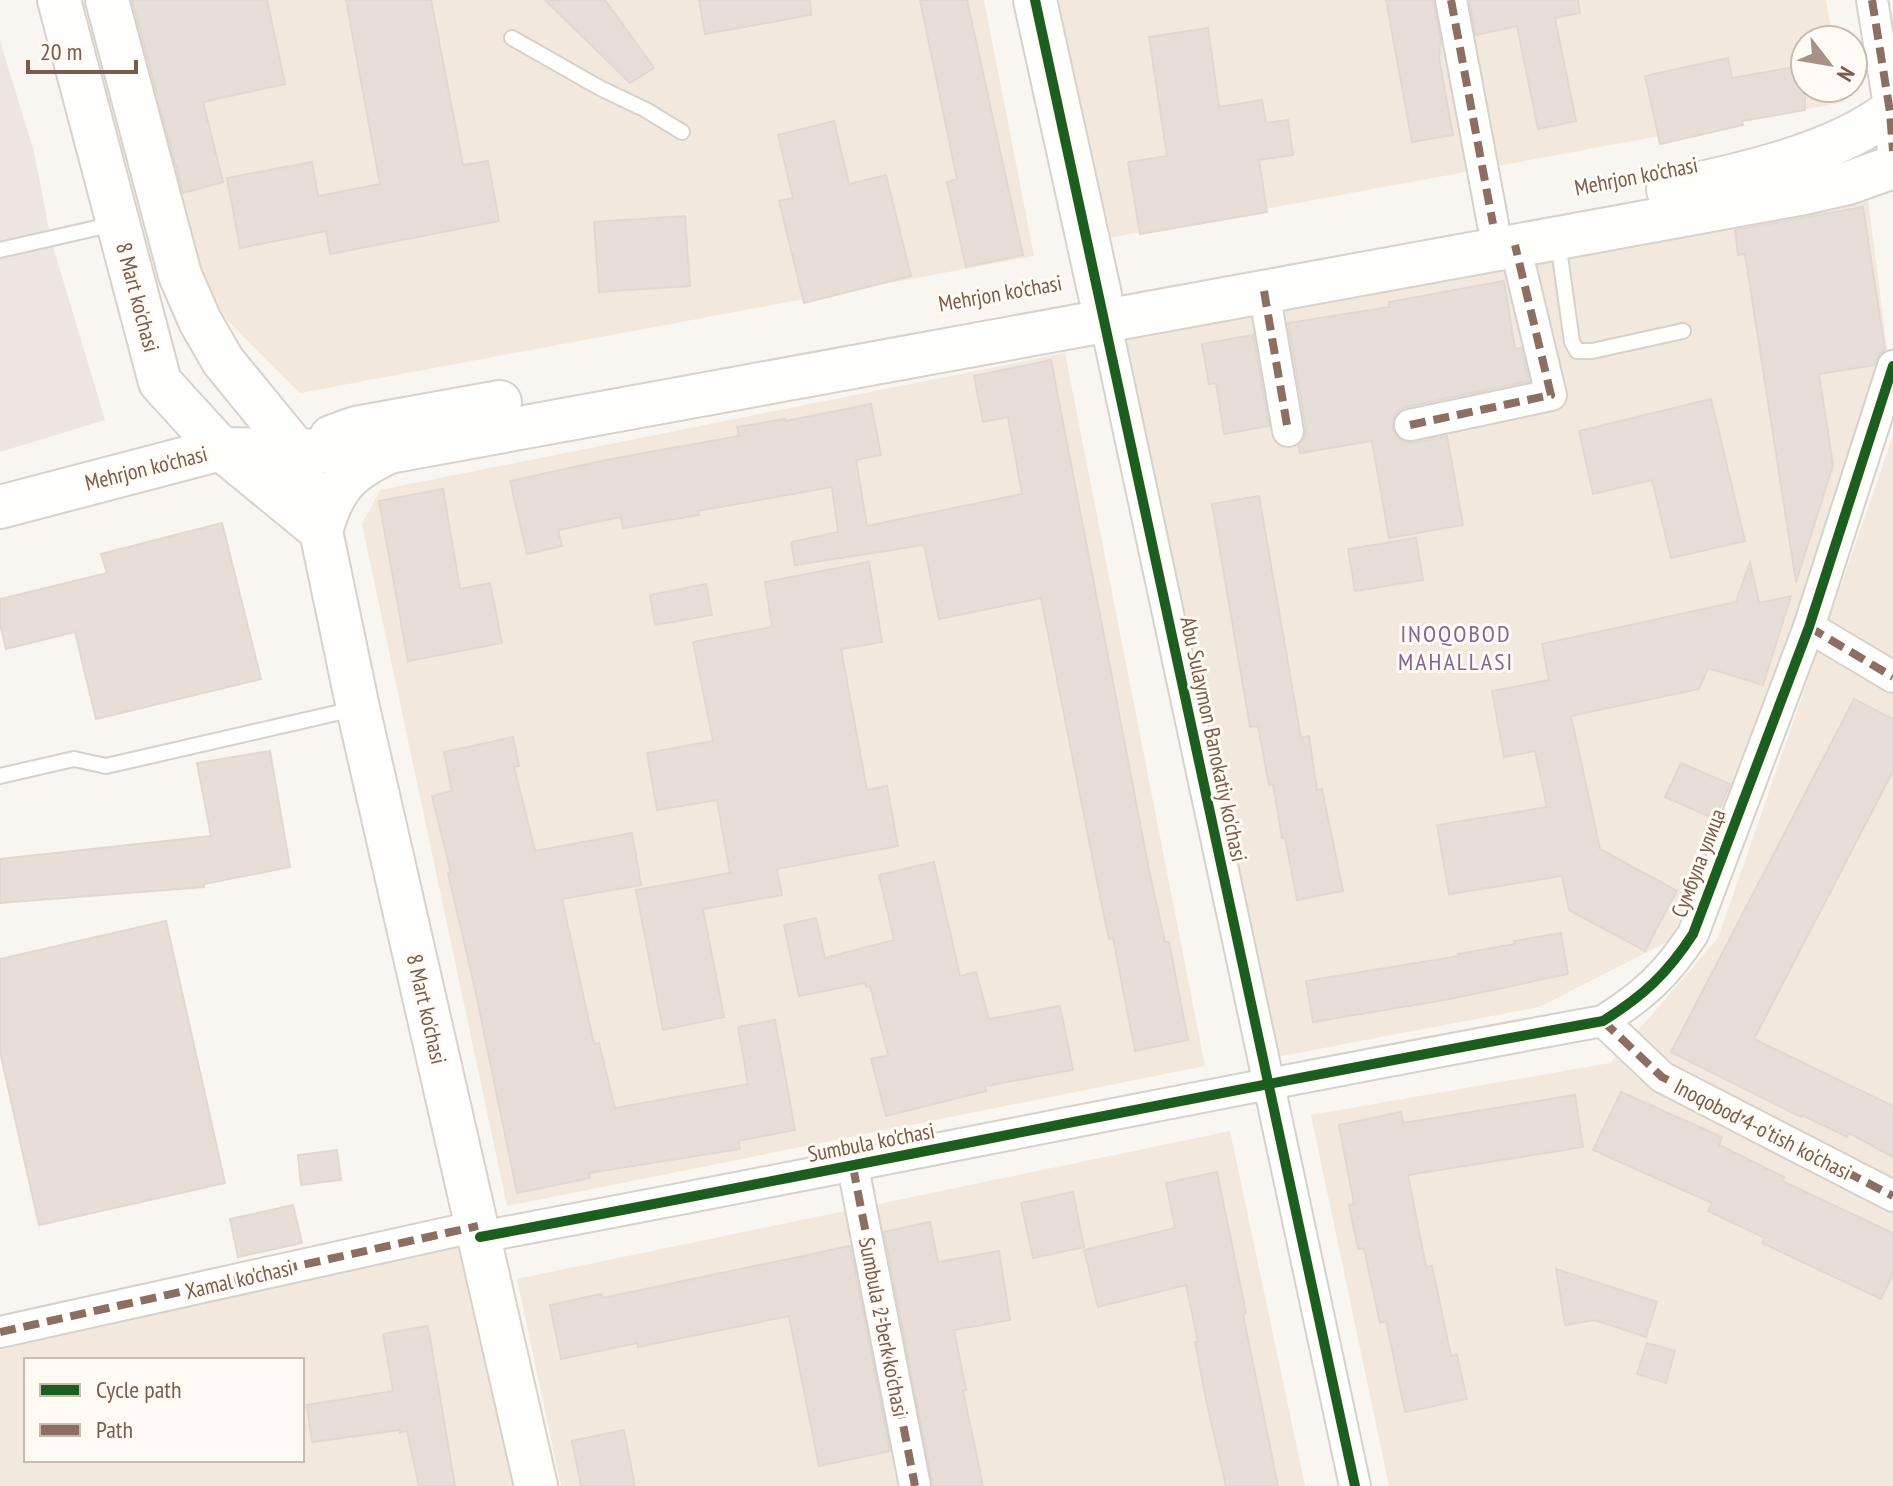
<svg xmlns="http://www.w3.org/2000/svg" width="1893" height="1486" viewBox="0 0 1893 1486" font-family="'PT Sans Narrow',sans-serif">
	<rect width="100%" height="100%" fill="#f9f5f0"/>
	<!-- residential -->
	<g fill="#f2e8de" fill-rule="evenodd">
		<polygon points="126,0 984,0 1034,256 300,393 218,311 195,272"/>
		<polygon points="1049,0 1826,0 1833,40 1805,40 1805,88 1842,88 1844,102 1097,240"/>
		<polygon points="1867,192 1889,363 1775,688 1671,940 1539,1007 1271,1058 1124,337"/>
		<polygon points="1065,353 1205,1066 507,1206 362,524 380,490"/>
		<polygon points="1893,436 1893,1486 1389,1486 1311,1115 1610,1063 1718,938"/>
		<polygon points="1230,1131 1305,1486 561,1486 517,1279"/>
		<path d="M478,1226L536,1486H0V1332ZM26,1360H302V1460H26Z"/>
	</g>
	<!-- industrial -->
	<polygon fill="#ede5e0" points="0,41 34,152 51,240 105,420 0,452"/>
	<!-- building -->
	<g fill="#e6ded7" stroke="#e2d8d2" stroke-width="2">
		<polygon points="132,0 267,0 285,84 203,102 223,182 183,193"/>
		<polygon points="346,0 431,0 463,165 488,161 499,221 330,254 326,231 240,248 227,178 312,162 318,196 380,184"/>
		<polygon points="545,0 605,0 654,68 630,83"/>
		<polygon points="699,0 810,0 811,15 705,34"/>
		<polygon points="920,0 967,0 1023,255 966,267 947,182 957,179"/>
		<polygon points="1386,0 1433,0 1441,42 1439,58 1453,135 1412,142"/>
		<polygon points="1469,0 1578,0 1580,13 1555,18 1576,121 1538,129 1517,26 1476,35"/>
		<polygon points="1208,28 1219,107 1262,100 1266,123 1288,120 1293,155 1259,160 1267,212 1140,234 1128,162 1167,156 1149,37"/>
		<polygon points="1728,58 1732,78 1805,65 1805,110 1742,121 1743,125 1660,144 1645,76"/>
		<polygon points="834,121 849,184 886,175 911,276 804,303 779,201 793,198 778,135"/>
		<polygon points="1863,207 1885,350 1880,353 1874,365 1819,374 1833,465 1796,582 1745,254 1738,255 1735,230"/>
		<polygon points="685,216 690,286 599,292 594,222"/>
		<polygon points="1504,281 1515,349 1521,348 1529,381 1406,407 1397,412 1393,420 1393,429 1397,438 1404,442 1414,443 1447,436 1463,525 1389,538 1372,441 1300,453 1298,445 1305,438 1306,428 1288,323 1389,307 1389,302"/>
		<polygon points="1253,335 1269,426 1224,434 1216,383 1209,384 1202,344"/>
		<polygon points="1051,360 1150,875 1165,942 1169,942 1188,1040 1135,1051 1113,938 1109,939 1101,901 1041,598 939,619 924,545 795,565 791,542 838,532 832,487 698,511 699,515 623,528 621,517 558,530 562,546 527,554 510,481 611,459 739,436 737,427 785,419 785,421 871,404 881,455 856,460 867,526 1022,494 1008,417 983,422 974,376"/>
		<polygon points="1711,399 1745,541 1671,558 1652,480 1593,494 1579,431"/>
		<polygon points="443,489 460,589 490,583 502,643 408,661 379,501"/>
		<polygon points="1259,496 1301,738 1309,736 1317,790 1322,789 1343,891 1297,900 1285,838 1282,838 1273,784 1269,785 1258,726 1250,727 1212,504"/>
		<polygon points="222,523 261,679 96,719 75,632 6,649 0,624 0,599 107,573 101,554"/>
		<polygon points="1416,538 1423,580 1355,591 1348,549"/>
		<polygon points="869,562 882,642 841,649 867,790 887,786 898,846 777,869 782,895 703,909 724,1017 663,1030 636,890 730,873 717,800 657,810 647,753 713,741 693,642 772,627 765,582"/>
		<polygon points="1750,562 1759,603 1791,596 1763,685 1708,668 1699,689 1571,716 1600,849 1677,891 1645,951 1569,910 1562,876 1449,894 1437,825 1547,807 1535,751 1504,757 1492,691 1549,680 1542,644 1736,602"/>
		<polygon points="706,584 712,615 655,625 650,595"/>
		<polygon points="1854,699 1893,719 1893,771 1754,1039 1893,1106 1893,1157 1849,1133 1847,1137 1802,1115 1801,1117 1671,1052"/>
		<polygon points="513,737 519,766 514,767 535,851 632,833 641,885 562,899 594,1044 599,1043 615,1108 748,1084 738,1027 775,1020 795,1130 738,1141 740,1149 589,1173 590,1178 517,1193 475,989 448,873 451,872 432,796 452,791 444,752"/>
		<polygon points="270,751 290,867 204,884 204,887 0,903 0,859 211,836 197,763"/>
		<polygon points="1681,763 1730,784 1715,819 1665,797"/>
		<polygon points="934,862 960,976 976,972 989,1019 1060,1006 1073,1070 985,1086 986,1091 886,1116 871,1059 888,1055 870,986 866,987 865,983 799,996 784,925 816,918 825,958 894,940 879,875"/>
		<polygon points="166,921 225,1183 39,1225 0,1052 0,959"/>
		<polygon points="1561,933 1568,974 1450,999 1313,1022 1306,981 1459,956 1458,954 1515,944 1514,941"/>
		<polygon points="1621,1092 1722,1137 1719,1145 1784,1177 1782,1181 1893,1233 1893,1274 1881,1299 1762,1243 1765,1238 1708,1211 1712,1203 1593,1150"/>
		<polygon points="1575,1095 1583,1147 1408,1175 1426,1267 1432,1266 1451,1356 1457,1355 1467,1399 1405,1412 1386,1321 1380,1323 1364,1248 1358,1249 1349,1205 1354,1204 1339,1125 1401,1112 1403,1123"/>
		<polygon points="337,1150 341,1180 301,1185 298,1155"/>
		<polygon points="1217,1172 1246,1313 1243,1314 1278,1486 1226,1486 1207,1404 1195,1342 1198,1342 1186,1285 1098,1307 1084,1250 1175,1228 1166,1183"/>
		<polygon points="1073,1192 1084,1247 1033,1258 1021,1203"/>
		<polygon points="293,1205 302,1243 238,1257 230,1219"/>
		<polygon points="930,1222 938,1262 999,1251 1010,1320 954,1330 966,1390 963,1391 983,1486 933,1486 884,1232"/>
		<polygon points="850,1246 890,1451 819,1466 789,1316 638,1347 637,1343 561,1359 550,1305 601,1294 602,1298"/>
		<polygon points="1556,1269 1657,1302 1646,1337 1595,1320 1565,1325"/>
		<polygon points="428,1326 455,1486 419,1486 407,1431 400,1433 400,1430 312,1442 307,1405 393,1391 383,1334"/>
		<polygon points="1647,1343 1675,1351 1666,1383 1637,1374"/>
		<polygon points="624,1430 635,1486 581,1486 572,1441"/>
	</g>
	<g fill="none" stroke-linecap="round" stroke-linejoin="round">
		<defs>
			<g id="lane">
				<polyline points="512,38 600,88 646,110 682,132"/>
				<polyline points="1558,242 1572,342 1577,351 1592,351 1683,331"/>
				<polyline points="0,250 114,224"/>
				<polyline points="0,776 74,759 106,766 354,709"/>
			</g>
			<g id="street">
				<polyline points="1451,0 1493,224"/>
				<polyline points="1872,0 1890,112 1893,151"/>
				<polyline points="1264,291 1288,431"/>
				<polyline points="1101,301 1355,1486"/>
				<polyline points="1410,425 1551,395 1515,245"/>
				<polyline points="1809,627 1893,677"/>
				<polyline points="1603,1021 1662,1077 1893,1196"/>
				<polyline points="853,1167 915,1486"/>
				<path d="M480,1237C855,1167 1228,1089 1603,1021C1643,996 1667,974 1693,934L1809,627L1893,366"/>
				<polyline points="0,1332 478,1226"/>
			</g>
			<g id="secondary">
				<polyline points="59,0 160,382 221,449 321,531"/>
				<polyline points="107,0 180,275 200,321 223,361 295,449 321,531 358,708 536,1486"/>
				<polyline points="1035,0 1100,295"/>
				<path d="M1668,190C1737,176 1838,154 1893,109"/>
				<polyline points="331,437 356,428 500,402"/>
				<polyline points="0,507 221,449 389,452 1804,193 1848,183 1893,167"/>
				<path d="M321,531C334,486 347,472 389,452"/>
			</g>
		</defs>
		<!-- lane casing -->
		<use href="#lane" stroke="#d7d1cb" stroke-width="18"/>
		<!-- street casing -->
		<use href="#street" stroke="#d7d1cb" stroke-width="34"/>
		<!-- secondary casing -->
		<use href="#secondary" stroke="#d9d2cb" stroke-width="46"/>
		<!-- lane -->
		<use href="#lane" stroke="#fefefd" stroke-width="14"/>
		<!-- street -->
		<use href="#street" stroke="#fefefd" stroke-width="30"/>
		<!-- secondary -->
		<use href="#secondary" stroke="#fefefd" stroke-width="42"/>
		<!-- quiet -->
		<g stroke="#8d6e63" stroke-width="8" stroke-dasharray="16 8" stroke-linecap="butt">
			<polyline points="1451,0 1493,224"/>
			<polyline points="1872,0 1890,112 1893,151"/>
			<polyline points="1264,291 1288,431"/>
			<polyline points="1410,425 1551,395 1515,245"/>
			<polyline points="1809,627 1893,677"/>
			<polyline points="1603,1021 1662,1077 1893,1196"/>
			<polyline points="853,1167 915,1486"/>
			<polyline points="0,1332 478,1226"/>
		</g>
		<defs>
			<g id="cycleway">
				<polyline points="1035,0 1355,1486"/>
				<path d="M480,1237C855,1167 1228,1089 1603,1021C1643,996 1667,974 1693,934L1809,627L1893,366"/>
			</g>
		</defs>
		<!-- cycleway casing -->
		<use href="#cycleway" stroke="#fffaf3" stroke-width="15"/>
		<!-- cycleway -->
		<use href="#cycleway" stroke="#1b5e20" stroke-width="10"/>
	</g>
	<g text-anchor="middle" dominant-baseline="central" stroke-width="6" stroke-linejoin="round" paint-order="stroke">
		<!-- street labels -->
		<g font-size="22" fill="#7a5c4d" stroke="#fffaf3">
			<text transform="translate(1636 176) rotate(-11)">Mehrjon ko'chasi</text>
			<text transform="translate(1000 293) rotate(-10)">Mehrjon ko'chasi</text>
			<text transform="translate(138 297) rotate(75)">8 Mart ko'chasi</text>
			<text transform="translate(146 468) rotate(-14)">Mehrjon ko'chasi</text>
			<text transform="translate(1214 739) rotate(78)">Abu Sulaymon Banokatiy ko'chasi</text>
			<text transform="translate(1698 863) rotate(-69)">Сумбула улица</text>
			<text transform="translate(427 1009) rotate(77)">8 Mart ko'chasi</text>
			<text transform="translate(1763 1129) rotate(27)">Inoqobod 4-o'tish ko'chasi</text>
			<text transform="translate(871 1142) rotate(-11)">Sumbula ko'chasi</text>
			<text transform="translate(239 1279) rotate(-13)">Xamal ko'chasi</text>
			<text transform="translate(884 1327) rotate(79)">Sumbula 2-berk ko'chasi</text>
		</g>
		<!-- neighbourhood labels -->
		<g font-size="24" letter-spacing="2" fill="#846695" stroke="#fffaf3">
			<text x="1456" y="633">INOQOBOD<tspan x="1456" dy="28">MAHALLASI</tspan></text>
		</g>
	</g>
	<!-- legend -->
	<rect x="24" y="1358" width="280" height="104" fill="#fffaf3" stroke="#cabbb1" stroke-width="2"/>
	<rect x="40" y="1384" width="40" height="12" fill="#1b5e20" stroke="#cabbb1" stroke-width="2"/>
	<text x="96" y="1398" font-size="24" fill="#7a5c4d">Cycle path</text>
	<rect x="40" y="1424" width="40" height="12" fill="#8d6e63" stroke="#cabbb1" stroke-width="2"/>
	<text x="96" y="1438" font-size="24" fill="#7a5c4d">Path</text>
	<!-- north arrow -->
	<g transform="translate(1829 64) rotate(121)"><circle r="38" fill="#fffaf3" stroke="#cabbb1" stroke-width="2"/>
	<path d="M0-6L14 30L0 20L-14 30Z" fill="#a69286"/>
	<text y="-12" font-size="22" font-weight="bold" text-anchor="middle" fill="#7a5c4d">N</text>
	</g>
	<!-- scale -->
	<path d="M28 60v12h108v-12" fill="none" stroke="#7a5c4d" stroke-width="4"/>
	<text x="40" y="60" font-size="24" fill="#7a5c4d" stroke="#fffaf3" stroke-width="6" paint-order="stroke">20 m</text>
</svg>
